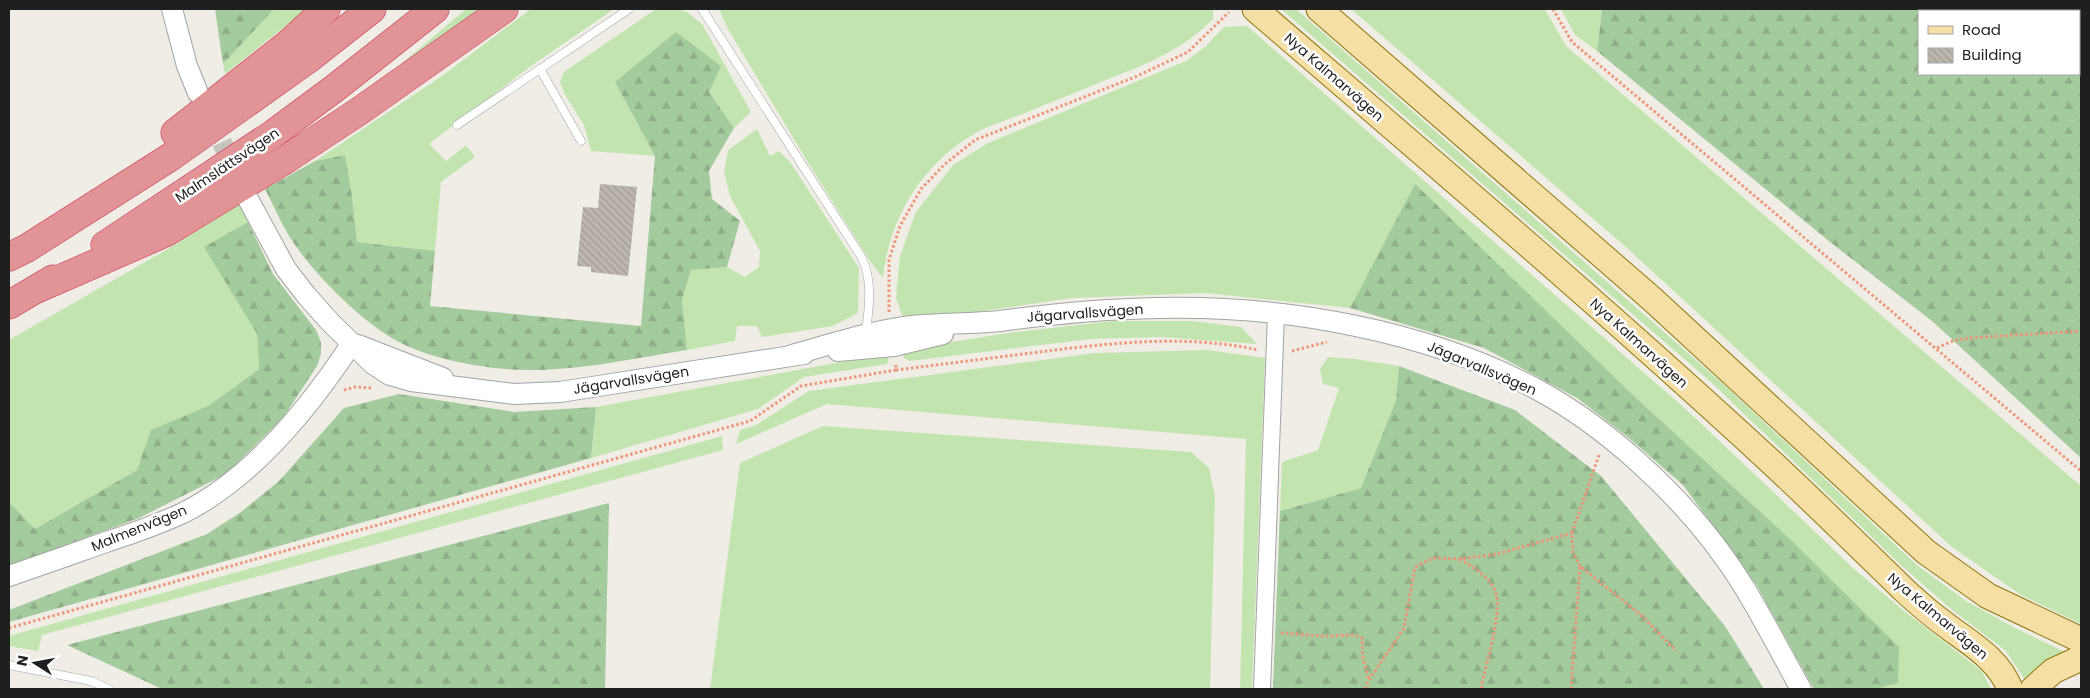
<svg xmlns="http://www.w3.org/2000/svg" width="2090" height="698" viewBox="0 0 2090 698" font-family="Poppins,sans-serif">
	<defs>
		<pattern id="forest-firs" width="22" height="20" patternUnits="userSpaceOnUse" patternTransform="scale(1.25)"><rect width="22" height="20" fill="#a4cb9d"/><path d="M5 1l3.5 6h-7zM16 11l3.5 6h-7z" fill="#8dae87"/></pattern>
		<pattern id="building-back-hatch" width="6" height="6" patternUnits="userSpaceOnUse" patternTransform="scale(1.25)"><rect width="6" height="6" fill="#bcb6af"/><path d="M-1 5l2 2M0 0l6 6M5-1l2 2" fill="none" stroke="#a19c96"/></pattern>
	</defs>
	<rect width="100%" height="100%" fill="#efede6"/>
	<!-- grass -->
	<g fill="#c2e5af">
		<polygon points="274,9 307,9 225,74 223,64"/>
		<polygon points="466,9 487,9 381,81"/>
		<polygon points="531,9 614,9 531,66 429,144 446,161 466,145 475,157 441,182 435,251 357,242 352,196 345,155 315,161 442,76"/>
		<polygon points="656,9 677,9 687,12 702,24 751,112 734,128 709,92 615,82 655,156 591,151 584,125 565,95 560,82 564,72"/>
		<path d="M719,9H1213V19C1186,47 1152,62 1116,76C1086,88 1055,101 1025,113C1010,119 993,124 979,131C924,161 889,217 883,278L870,261L809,164L728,29Z"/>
		<polygon points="1281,9 1296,9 1721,382 1918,566 1966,601 2015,628 2065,652 2044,663 2025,680 2006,651 1951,609 1903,567 1713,384"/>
		<polygon points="1351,9 1545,9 1566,46 2081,486 2081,624 2021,595 1952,547 1627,248"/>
		<polygon points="1561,9 1602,9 1597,51 1575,35"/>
		<polygon points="1247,26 1690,413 1854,569 1904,611 1982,671 1991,689 1876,689 1898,683 1790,539 1633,395 1415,185 1350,308 1206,293 1072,298 915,321 902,315 896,298 900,256 916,212 953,165 988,143 1186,61 1206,46 1224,27"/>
		<polygon points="757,129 770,156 779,151 790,162 859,268 858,313 833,326 762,337 757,326 737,326 735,341 687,350 682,300 691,270 727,267 745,277 759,267 760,251 730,196 724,172 728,150"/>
		<polygon points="240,204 248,222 205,247 257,334 259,369 208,406 152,430 137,470 35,529 9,502 9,340 168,249"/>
		<polygon points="1114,321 1192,321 1241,327 1257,344 1161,337 1090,339 910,361 904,358 903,353 907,349 1015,332"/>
		<polygon points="1208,350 1265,358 1252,689 1240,689 1246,439 827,404 736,444 740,430 756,425 809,391 1095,353"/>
		<polygon points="890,353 887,364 804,377 758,409 591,458 596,407"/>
		<polygon points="1328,357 1355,359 1399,366 1396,400 1361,488 1280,511 1282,462 1318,450 1339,388 1323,384 1320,369"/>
		<polygon points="823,426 1191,452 1209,468 1215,496 1210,689 710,689 740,463"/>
		<polygon points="722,436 723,450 42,635 38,651 9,646 9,636"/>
	</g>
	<!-- forest -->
	<g fill="url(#forest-firs)" fill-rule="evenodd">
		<polygon points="215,9 274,9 223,64"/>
		<path d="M1602,9H2081V458L1932,321L1830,242L1597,51ZM2079,11V74H1919V11Z"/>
		<path d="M676,32L721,66L709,92L734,128L709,171L712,199L740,221L727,267L691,270L682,300L687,350C635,358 578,371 525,370C485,369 432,360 397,341C359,320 312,272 289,236C280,221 273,204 265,189L315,161L345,155L352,196L357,242L435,251L430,306L641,326L655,156L615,82Z"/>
		<polygon points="1415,184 1633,395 1790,539 1899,647 1898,683 1876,689 1814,689 1757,586 1719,534 1683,485 1629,438 1577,398 1484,348 1350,308"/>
		<polygon points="248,222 273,274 316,330 321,342 321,354 317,366 283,418 226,474 139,518 9,566 9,502 35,529 137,470 151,430 208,406 259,369 257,334 204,247"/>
		<polygon points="1399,366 1515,410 1601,476 1725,626 1764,689 1273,689 1280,511 1361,488 1396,400"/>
		<polygon points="399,394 514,412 596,407 591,458 9,622 9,610 207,534 241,512 279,481 344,408"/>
		<polygon points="609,503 605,689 162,689 67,645"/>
	</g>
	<!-- building -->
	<polygon fill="url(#building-back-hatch)" points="600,184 637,187 628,276 591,272 591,267 577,266 583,207 598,208"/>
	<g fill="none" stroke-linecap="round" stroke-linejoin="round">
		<!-- tertiary-tunnel -->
		<polyline stroke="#c5c4be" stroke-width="20" stroke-dasharray="20 10" stroke-linecap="butt" points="209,115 237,174"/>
		<defs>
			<g id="service">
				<path d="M702,9L862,258C873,282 869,307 866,332"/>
				<polyline points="540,69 581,141"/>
				<polyline points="457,125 629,9"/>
				<polyline points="9,665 91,681 109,689"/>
			</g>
			<polyline id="minor" points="1262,689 1276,314"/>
			<g id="tertiary">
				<polyline points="172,9 187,66 198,93"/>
				<polyline points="248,199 286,269 306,295 330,322 373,364 390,375 411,381 514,394 560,392 804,354"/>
				<polyline points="358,345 443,378"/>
				<polyline points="838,351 894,346 943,334"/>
				<path d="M792,355C832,344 871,331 912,326C941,323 970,324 1000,321C1052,314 1105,309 1157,308C1283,305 1427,330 1538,390C1573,409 1608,435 1638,462C1678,498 1715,540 1744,587C1764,620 1782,655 1801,689"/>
				<path d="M9,576C42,565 75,553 109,541C134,533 159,524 183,513C253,478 310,407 352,343"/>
			</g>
			<g id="primary">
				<path d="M1255,9C1428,158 1602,306 1770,461C1815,503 1859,546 1903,589C1915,600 1928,612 1942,622C1967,642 1998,657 2010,689"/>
				<polyline points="1319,9 1652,299 1926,552 1988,596 2081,640"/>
				<polyline points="2033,689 2053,671 2081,658"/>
			</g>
			<g id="motorway">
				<polyline points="175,133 288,44 326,9"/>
				<polyline points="105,245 273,134 335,88 435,9"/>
				<polyline points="9,257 27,248 172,156 307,60 372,9"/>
				<polyline points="37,289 165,233 288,158 358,112 504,9"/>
				<polyline points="9,305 53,279"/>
			</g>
		</defs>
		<!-- service casing -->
		<use href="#service" stroke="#a3a3a3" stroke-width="9"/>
		<!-- minor casing -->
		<use href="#minor" stroke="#a3a3a3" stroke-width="18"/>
		<!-- tertiary casing -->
		<use href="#tertiary" stroke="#a3a3a3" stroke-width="22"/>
		<!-- primary casing -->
		<use href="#primary" stroke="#8f780b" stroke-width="27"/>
		<!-- motorway casing -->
		<use href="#motorway" stroke="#ce314f" stroke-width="29"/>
		<!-- path -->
		<g stroke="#f09576" stroke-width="3" stroke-dasharray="2.5 2.5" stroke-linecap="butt">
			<polyline points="1553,9 1572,42 2081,471"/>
			<polyline points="889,312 889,260 900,226 921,189 945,164 975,140 1135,77 1188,52 1229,12"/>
			<polyline points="1937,348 1953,341 1969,338 2081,331"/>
			<polyline points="1292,351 1327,342"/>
			<path d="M896,370C944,364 991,358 1039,352C1111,343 1187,334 1258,350"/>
			<polyline points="344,390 355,387 372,388"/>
			<polyline points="1599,455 1572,533 1573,552 1580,566 1642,616 1676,651"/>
			<path d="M1460,559C1473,567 1492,578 1496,594C1502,616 1485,665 1481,689"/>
			<polyline points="9,628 750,421 801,386 896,370 896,365"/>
			<polyline points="1281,633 1323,636 1354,635 1362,638 1363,659 1369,679"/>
			<polyline points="1365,689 1369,680 1404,628 1415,567 1433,558 1460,559 1497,554 1572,533"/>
			<polyline points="1571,689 1580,566"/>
		</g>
		<!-- service -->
		<use href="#service" stroke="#fff" stroke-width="8"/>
		<!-- minor -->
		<use href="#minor" stroke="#fff" stroke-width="16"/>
		<!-- tertiary -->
		<use href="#tertiary" stroke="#fff" stroke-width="20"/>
		<!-- primary -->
		<use href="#primary" stroke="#f5dfa5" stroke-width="25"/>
		<!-- motorway -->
		<use href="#motorway" stroke="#e19396" stroke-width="28"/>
	</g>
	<g text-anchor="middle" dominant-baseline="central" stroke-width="5" stroke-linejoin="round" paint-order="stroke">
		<!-- street labels -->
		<g font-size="14" fill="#1f1f1f" stroke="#fff">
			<text transform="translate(1334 77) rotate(41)">Nya Kalmarvägen</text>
			<text transform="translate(227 165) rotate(-34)">Malmslättsvägen</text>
			<text transform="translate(1085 313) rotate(-4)">Jägarvallsvägen</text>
			<text transform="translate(1639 343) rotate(42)">Nya Kalmarvägen</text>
			<text transform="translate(1482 368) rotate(23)">Jägarvallsvägen</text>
			<text transform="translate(631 380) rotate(-9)">Jägarvallsvägen</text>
			<text transform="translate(139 528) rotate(-22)">Malmenvägen</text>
			<text transform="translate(1938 616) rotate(40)">Nya Kalmarvägen</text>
		</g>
	</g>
	<!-- border -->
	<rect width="2090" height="698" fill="none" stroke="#1f1f1f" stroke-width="20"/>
	<!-- legend -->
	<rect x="1918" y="10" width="162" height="65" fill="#ffffff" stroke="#a5a5a5"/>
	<rect x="1928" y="26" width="25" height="8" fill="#f5dfa5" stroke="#a5a5a5"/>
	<text x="1962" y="35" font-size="15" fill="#1f1f1f">Road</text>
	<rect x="1928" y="48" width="25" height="15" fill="url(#building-back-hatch)" stroke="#a5a5a5"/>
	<text x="1962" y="60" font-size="15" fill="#1f1f1f">Building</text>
	<!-- north arrow -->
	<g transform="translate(35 663) rotate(281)" stroke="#ffffff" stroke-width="4" paint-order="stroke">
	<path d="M0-4L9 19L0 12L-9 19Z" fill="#1f1f1f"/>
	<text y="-8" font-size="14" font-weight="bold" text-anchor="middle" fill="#1f1f1f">N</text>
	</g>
</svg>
